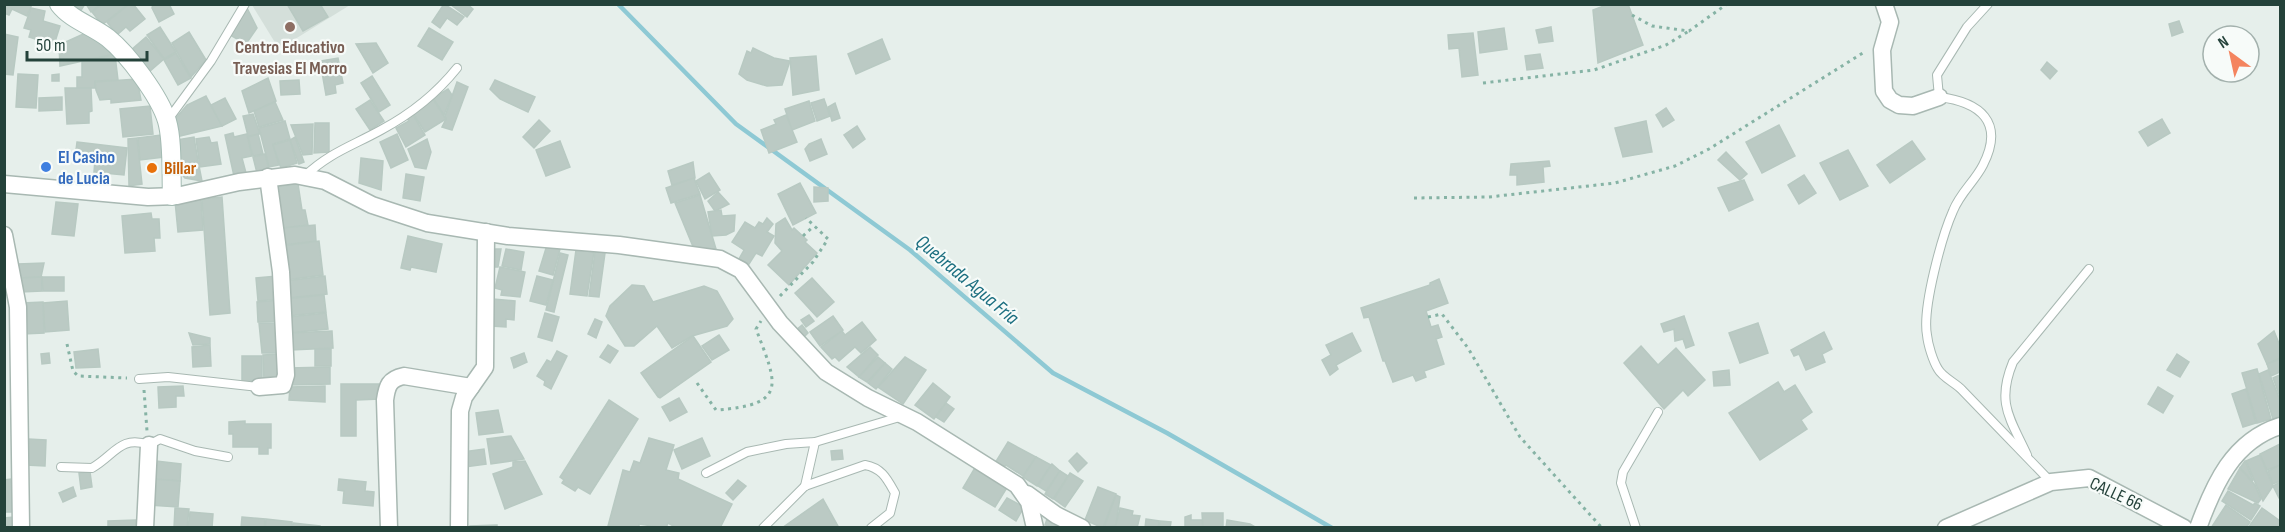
<svg xmlns="http://www.w3.org/2000/svg" width="2285" height="532" viewBox="0 0 2285 532" font-family="'Sofia Sans Condensed',sans-serif">
	<rect width="100%" height="100%" fill="#e6efeb"/>
	<!-- built -->
	<polygon fill="#d4dfda" points="252,5 350,5 279,49"/>
	<g fill="none" stroke-linecap="round" stroke-linejoin="round">
		<!-- stream -->
		<polyline stroke="#8ec9d4" stroke-width="4.5" points="618,4 736,124 910,250 1053,373 1167,433 1332,528"/>
	</g>
	<!-- building -->
	<g fill="#bbcac4" stroke="#b8c9c2" stroke-width="1.5">
		<polygon points="5,4 32,4 27,16 12,9 9,15 4,13"/>
		<polygon points="70,4 85,4 80,12"/>
		<polygon points="86,4 101,4 91,12"/>
		<polygon points="102,4 125,4 126,6 102,25 92,12"/>
		<polygon points="129,4 133,4 145,19 130,31 126,27 117,35 107,22"/>
		<polygon points="153,4 169,4 174,14 159,22 152,8"/>
		<polygon points="287,4 320,4 328,17 303,31"/>
		<polygon points="444,4 464,17 457,25 447,18 440,28 432,22"/>
		<polygon points="450,4 467,4 473,9 467,17"/>
		<polygon points="1609,4 1628,4 1643,45 1598,63 1593,10"/>
		<polygon points="31,8 45,11 43,21 60,26 54,45 29,37 31,30 24,28"/>
		<polygon points="247,8 257,28 246,44 230,35"/>
		<polygon points="2179,21 2183,32 2172,36 2169,24"/>
		<polygon points="160,27 176,52 164,59 147,35"/>
		<polygon points="1551,27 1553,41 1539,43 1536,30"/>
		<polygon points="429,28 453,42 442,60 418,46"/>
		<polygon points="1504,28 1507,49 1480,53 1478,32"/>
		<polygon points="88,32 114,54 60,66 59,45"/>
		<polygon points="189,32 206,60 191,77 172,43"/>
		<polygon points="1473,33 1478,75 1462,77 1459,48 1449,49 1448,35"/>
		<polygon points="4,34 18,37 13,75 4,74"/>
		<polygon points="146,37 164,59 149,72 131,50"/>
		<polygon points="882,39 890,59 856,74 848,54"/>
		<polygon points="376,43 388,63 373,73 356,44"/>
		<polygon points="331,44 331,51 324,52 323,45"/>
		<polygon points="753,48 774,58 790,61 782,85 767,86 747,80 739,74 747,51 751,53"/>
		<polygon points="176,53 191,78 178,85 164,60"/>
		<polygon points="1540,54 1543,68 1527,70 1525,56"/>
		<polygon points="115,55 118,80 95,81 95,88 77,88 77,77 82,77 82,61"/>
		<polygon points="816,56 819,90 793,95 790,58"/>
		<polygon points="338,58 343,83 335,85 336,93 326,95 320,61"/>
		<polygon points="2047,62 2057,71 2050,79 2041,70"/>
		<polygon points="18,74 38,75 36,108 16,107"/>
		<polygon points="59,74 59,81 52,81 52,75"/>
		<polygon points="372,76 390,105 379,112 361,83"/>
		<polygon points="268,78 276,101 249,113 242,91"/>
		<polygon points="137,79 141,100 111,103 111,99 100,100 96,90 95,82"/>
		<polygon points="299,80 300,94 281,95 280,81"/>
		<polygon points="495,80 535,97 528,112 500,99 490,89"/>
		<polygon points="457,82 468,87 452,130 442,127 446,119 445,116"/>
		<polygon points="65,88 91,88 92,111 89,112 89,123 67,124"/>
		<polygon points="448,89 452,95 444,115 433,98"/>
		<polygon points="206,96 222,126 172,138 176,118 187,105"/>
		<polygon points="62,97 62,110 39,111 39,98"/>
		<polygon points="225,98 236,119 222,126 211,105"/>
		<polygon points="433,99 446,119 425,132 412,112"/>
		<polygon points="824,99 830,116 817,121 811,103"/>
		<polygon points="370,100 384,121 370,130 356,109"/>
		<polygon points="809,101 815,121 792,130 785,109"/>
		<polygon points="275,102 283,120 259,127 254,111"/>
		<polygon points="835,103 840,118 832,121 828,107"/>
		<polygon points="150,106 153,134 123,137 120,109"/>
		<polygon points="1666,108 1674,120 1663,127 1656,115"/>
		<polygon points="412,113 425,135 406,147 396,128 409,121 406,117"/>
		<polygon points="253,114 260,134 248,136 243,116"/>
		<polygon points="786,115 797,142 769,153 761,130 776,124 774,120"/>
		<polygon points="2162,119 2170,133 2148,146 2139,132"/>
		<polygon points="539,120 550,131 534,148 523,137"/>
		<polygon points="285,121 290,139 273,144 279,165 269,167 259,128"/>
		<polygon points="1646,121 1652,152 1623,157 1615,128"/>
		<polygon points="315,123 329,123 329,152 314,153"/>
		<polygon points="313,124 312,154 303,155 291,125"/>
		<polygon points="1779,125 1795,156 1762,173 1746,142"/>
		<polygon points="857,126 865,139 853,148 844,135"/>
		<polygon points="233,133 234,137 247,134 252,156 242,158 246,173 234,176 225,135"/>
		<polygon points="258,134 263,154 253,156 248,137"/>
		<polygon points="397,134 408,160 391,168 380,142"/>
		<polygon points="161,135 164,157 140,160 138,138"/>
		<polygon points="194,137 198,161 173,165 170,141"/>
		<polygon points="209,137 211,143 217,142 221,164 200,167 196,139"/>
		<polygon points="295,137 304,162 299,164 290,140"/>
		<polygon points="137,138 142,184 129,186 128,139"/>
		<polygon points="427,139 431,152 426,169 415,167 408,149"/>
		<polygon points="821,139 827,154 810,161 805,149 809,144"/>
		<polygon points="290,140 297,163 281,168 273,145"/>
		<polygon points="560,141 570,167 546,176 536,150"/>
		<polygon points="1912,141 1925,159 1890,183 1877,165"/>
		<polygon points="77,142 127,148 124,175 94,172 95,160 75,158"/>
		<polygon points="1848,150 1868,186 1840,200 1820,163"/>
		<polygon points="1726,152 1747,174 1740,180 1718,160"/>
		<polygon points="265,154 269,170 257,173 253,157"/>
		<polygon points="361,158 383,161 381,190 359,183"/>
		<polygon points="198,161 202,181 185,178 173,165"/>
		<polygon points="1549,161 1550,166 1543,167 1544,182 1517,185 1517,175 1510,175 1511,164"/>
		<polygon points="693,162 695,178 672,185 668,171"/>
		<polygon points="709,173 720,190 705,199 696,181"/>
		<polygon points="406,174 424,177 420,201 403,198"/>
		<polygon points="1804,175 1816,193 1799,204 1788,185"/>
		<polygon points="694,178 700,194 671,203 666,188"/>
		<polygon points="1744,180 1753,200 1729,211 1718,188"/>
		<polygon points="800,183 816,213 793,225 778,194"/>
		<polygon points="298,184 302,210 305,210 308,225 283,228 276,187"/>
		<polygon points="814,187 828,188 828,201 814,202"/>
		<polygon points="718,192 729,204 715,211 708,201"/>
		<polygon points="700,195 716,249 694,249 675,203"/>
		<polygon points="222,197 230,313 210,315 202,199"/>
		<polygon points="201,199 203,230 178,232 175,201"/>
		<polygon points="56,202 78,204 74,236 52,234"/>
		<polygon points="721,210 722,216 735,215 734,231 726,235 712,236 708,212"/>
		<polygon points="151,213 152,219 159,219 160,238 154,238 155,251 125,253 122,216"/>
		<polygon points="767,218 773,224 767,232 774,236 762,256 756,253 749,264 739,259 744,250 732,242 745,222 755,228 759,222 763,224"/>
		<polygon points="785,218 792,230 794,228 807,240 805,242 817,253 789,285 768,265 782,251 775,243 776,224"/>
		<polygon points="315,225 316,241 283,245 282,228"/>
		<polygon points="408,236 442,244 436,272 411,267 410,270 401,268"/>
		<polygon points="319,241 323,275 286,280 282,246"/>
		<polygon points="547,245 560,249 553,275 539,271"/>
		<polygon points="489,249 501,249 498,267 490,267"/>
		<polygon points="506,249 524,252 521,270 502,266"/>
		<polygon points="576,250 594,252 587,296 570,294"/>
		<polygon points="595,252 605,253 599,297 589,296"/>
		<polygon points="560,253 568,255 554,312 546,310"/>
		<polygon points="44,263 41,277 19,278 18,264"/>
		<polygon points="500,267 525,272 520,297 501,295 502,290 495,288"/>
		<polygon points="277,276 279,299 258,301 256,278"/>
		<polygon points="325,276 327,294 287,298 285,281"/>
		<polygon points="537,276 553,280 546,305 530,301"/>
		<polygon points="42,277 42,291 21,292 20,278"/>
		<polygon points="42,277 64,277 64,291 43,291"/>
		<polygon points="812,278 834,302 817,317 795,293"/>
		<polygon points="1439,279 1448,303 1426,311 1431,327 1438,325 1442,337 1436,339 1444,364 1424,371 1426,377 1416,381 1413,375 1393,382 1385,361 1383,361 1369,317 1364,318 1361,308 1430,285 1430,283"/>
		<polygon points="632,285 644,286 653,302 704,286 717,291 733,319 727,326 692,336 672,348 657,326 634,346 625,346 606,316 610,306"/>
		<polygon points="324,295 326,312 287,316 285,299"/>
		<polygon points="493,299 515,301 514,320 506,319 506,327 491,326"/>
		<polygon points="280,300 281,321 258,322 257,302"/>
		<polygon points="67,301 69,330 45,332 43,303"/>
		<polygon points="43,302 44,333 23,334 22,303"/>
		<polygon points="326,313 328,329 289,333 288,317"/>
		<polygon points="545,313 559,317 552,341 538,337"/>
		<polygon points="809,315 814,321 806,327 801,320"/>
		<polygon points="833,316 843,330 820,346 810,332"/>
		<polygon points="1684,316 1694,345 1686,348 1683,339 1675,341 1674,329 1664,332 1661,324"/>
		<polygon points="595,319 602,322 596,338 588,334"/>
		<polygon points="862,322 876,340 861,353 855,347 839,361 835,357 832,359 821,347 842,331 845,335"/>
		<polygon points="259,323 279,323 280,353 262,353"/>
		<polygon points="1758,323 1768,353 1740,363 1729,333"/>
		<polygon points="802,325 808,333 803,338 796,330"/>
		<polygon points="332,331 333,348 291,350 290,333"/>
		<polygon points="2274,331 2280,346 2280,358 2267,364 2258,344"/>
		<polygon points="1824,332 1832,349 1822,354 1825,362 1806,370 1799,354 1794,356 1791,350"/>
		<polygon points="189,333 210,338 210,344 193,345"/>
		<polygon points="1352,333 1361,351 1336,365 1338,369 1330,375 1322,360 1331,355 1326,345"/>
		<polygon points="719,335 729,350 712,360 702,346"/>
		<polygon points="693,336 711,362 660,398 658,397 641,373"/>
		<polygon points="210,345 211,366 193,367 192,347"/>
		<polygon points="608,345 618,351 610,363 600,357"/>
		<polygon points="1641,346 1658,365 1676,348 1705,380 1688,396 1683,390 1664,409 1624,363"/>
		<polygon points="870,347 878,355 859,377 847,367"/>
		<polygon points="98,349 100,367 76,368 74,352"/>
		<rect x="315" y="349" width="16" height="17"/>
		<polygon points="557,351 567,356 551,389 544,385 545,381 537,376 547,360 551,362"/>
		<polygon points="49,353 50,363 42,364 41,354"/>
		<polygon points="524,353 527,362 514,368 511,358"/>
		<polygon points="281,354 281,381 264,381 263,355"/>
		<polygon points="2177,354 2189,362 2180,377 2167,370"/>
		<polygon points="242,356 262,356 262,380 242,381"/>
		<polygon points="878,357 885,363 867,382 859,377"/>
		<polygon points="905,357 926,370 903,404 878,387"/>
		<polygon points="2280,359 2280,372 2271,376 2267,364"/>
		<polygon points="885,363 892,369 876,389 868,383"/>
		<polygon points="330,367 330,384 290,385 289,368"/>
		<polygon points="2257,369 2271,419 2257,423 2242,373"/>
		<polygon points="1729,370 1730,385 1714,386 1713,372"/>
		<polygon points="2268,370 2280,400 2280,416 2273,419 2259,374"/>
		<polygon points="2280,375 2280,397 2273,378"/>
		<polygon points="1778,382 1784,392 1795,385 1812,412 1801,420 1807,429 1760,460 1729,413"/>
		<polygon points="933,383 950,397 934,419 915,405"/>
		<polygon points="341,384 379,384 380,399 356,400 356,436 341,436"/>
		<polygon points="183,386 184,396 176,396 176,407 159,408 158,387"/>
		<polygon points="325,386 325,402 289,400 290,387"/>
		<polygon points="2158,387 2173,396 2163,413 2148,404"/>
		<polygon points="2246,389 2256,423 2243,427 2232,394"/>
		<polygon points="679,398 687,412 670,421 662,407"/>
		<polygon points="609,400 638,419 590,494 578,487 575,491 562,483 564,480 560,477"/>
		<polygon points="946,403 954,409 944,422 936,417"/>
		<polygon points="498,410 503,432 479,435 476,413"/>
		<polygon points="245,421 245,424 271,424 271,448 268,448 268,454 259,454 259,447 233,447 233,434 229,434 229,422"/>
		<polygon points="511,436 524,459 491,464 487,439"/>
		<polygon points="649,438 674,445 666,470 679,473 678,479 732,504 720,528 677,528 668,523 666,528 639,524 639,528 608,526 623,470 630,472 634,461 640,463"/>
		<polygon points="702,438 710,456 682,469 674,450"/>
		<polygon points="28,439 46,440 45,466 26,465"/>
		<polygon points="1008,442 1036,457 1023,476 1006,465 1003,468 995,463"/>
		<polygon points="2280,444 2280,465 2267,470 2260,454"/>
		<polygon points="484,449 486,464 465,467 463,452"/>
		<polygon points="842,450 843,459 832,460 831,451"/>
		<polygon points="1077,453 1087,463 1078,472 1069,461"/>
		<polygon points="2260,455 2273,486 2263,501 2246,461"/>
		<polygon points="1036,457 1051,465 1037,486 1023,477"/>
		<polygon points="156,461 181,464 180,481 154,479"/>
		<polygon points="525,461 542,494 505,509 493,474 513,467 513,462"/>
		<polygon points="2245,461 2253,480 2252,481 2240,468"/>
		<polygon points="1052,464 1060,471 1046,491 1038,486"/>
		<polygon points="2280,465 2280,481 2273,484 2268,471"/>
		<polygon points="976,466 1008,486 995,507 963,488"/>
		<polygon points="2240,468 2255,485 2261,499 2258,503 2228,489"/>
		<polygon points="1060,471 1068,476 1053,499 1045,494"/>
		<polygon points="90,472 92,487 81,489 79,473"/>
		<polygon points="1070,473 1083,481 1065,507 1054,499"/>
		<polygon points="11,479 13,512 4,512 4,480"/>
		<polygon points="151,479 180,481 178,507 149,505"/>
		<polygon points="339,479 366,482 365,491 374,492 373,506 343,503 344,491 338,490"/>
		<polygon points="738,480 746,486 733,500 726,493"/>
		<polygon points="2280,482 2280,498 2279,498 2273,486"/>
		<polygon points="73,487 76,496 63,502 59,493"/>
		<polygon points="1098,487 1116,494 1103,528 1085,520"/>
		<polygon points="2228,491 2253,505 2255,503 2260,506 2251,520 2222,501"/>
		<polygon points="1116,495 1120,497 1116,525 1104,528"/>
		<polygon points="1007,498 1024,507 1016,521 999,510"/>
		<polygon points="823,499 839,528 782,528"/>
		<polygon points="2226,505 2250,522 2246,528 2211,528"/>
		<polygon points="175,508 189,509 187,528 174,528"/>
		<polygon points="1120,508 1133,511 1132,515 1140,516 1137,528 1115,528"/>
		<polygon points="2262,508 2280,521 2280,528 2248,528"/>
		<polygon points="190,512 213,514 212,528 188,528"/>
		<polygon points="1202,513 1223,513 1223,528 1203,528"/>
		<polygon points="1191,515 1191,520 1202,520 1203,528 1185,528 1185,517"/>
		<polygon points="1048,516 1061,522 1058,528 1045,525"/>
		<polygon points="14,517 15,528 4,528 4,518"/>
		<polygon points="242,517 265,519 264,528 241,528"/>
		<polygon points="266,519 292,522 291,528 265,528"/>
		<polygon points="1146,519 1159,521 1158,528 1145,528"/>
		<polygon points="136,520 137,528 108,528 108,521"/>
		<polygon points="1227,520 1250,524 1257,528 1226,528"/>
		<polygon points="1160,521 1171,522 1170,528 1159,528"/>
		<polygon points="293,523 320,526 320,528 292,528"/>
		<polygon points="497,525 497,528 470,528 470,526"/>
	</g>
	<g fill="none" stroke-linecap="round" stroke-linejoin="round">
		<defs>
			<g id="lane">
				<path d="M1988,4L1967,27L1937,75L1939,97C1980,102 2005,122 1983,165C1975,181 1960,193 1953,211C1942,236 1922,308 1927,335C1928,345 1933,361 1938,369C1943,378 1956,383 1962,390C1992,421 2021,451 2051,482"/>
				<polyline points="167,121 211,61 245,4"/>
				<path d="M305,176C329,153 352,146 381,130C409,115 437,93 457,68"/>
				<polyline points="139,379 168,377 259,387"/>
				<path d="M2027,455C2010,418 1996,403 2013,362L2089,269"/>
				<path d="M61,467L92,468C115,455 120,435 149,445L160,439L195,451L228,457"/>
				<polyline points="706,473 747,452 786,444 815,442 903,416"/>
				<polyline points="805,486 815,442"/>
				<path d="M763,528L805,486L865,465C882,468 887,479 895,493L890,513L871,528"/>
				<polyline points="1636,528 1621,483 1623,472 1658,412"/>
			</g>
			<g id="street">
				<polyline points="1884,4 1890,22 1882,50 1884,91 1890,100 1899,105 1913,106 1939,97"/>
				<polyline points="4,184 148,197 177,196 239,182 295,175 325,181 372,205 427,223 508,236 619,245 720,259 741,270 780,323 826,372 868,398 917,422 1017,485 1029,502 1035,528"/>
				<polyline points="4,235 18,307 21,528"/>
				<polyline points="259,387 283,385 286,375 281,272 268,177"/>
				<polyline points="1027,494 1056,515 1082,528"/>
				<polyline points="145,528 149,445"/>
				<path d="M389,528L385,400C387,386 389,379 404,376L471,387"/>
				<polyline points="459,528 460,411 464,397 485,367 486,232"/>
				<polyline points="1946,528 2051,482 2089,478 2184,528"/>
				<path d="M2198,528C2214,484 2233,441 2280,426"/>
			</g>
			<path id="secondary" d="M59,4C71,20 93,26 108,38C128,54 160,97 167,121C173,141 171,174 172,196"/>
		</defs>
		<!-- lane casing -->
		<use href="#lane" stroke="#a8b8b2" stroke-width="10"/>
		<!-- street casing -->
		<use href="#street" stroke="#a8b8b2" stroke-width="19"/>
		<!-- secondary casing -->
		<use href="#secondary" stroke="#a4bbb3" stroke-width="20"/>
		<!-- path -->
		<g stroke="#86b3a5" stroke-width="3" stroke-dasharray="3 4.5" stroke-linecap="butt">
			<polyline points="1632,15 1652,26 1689,31 1727,4"/>
			<polyline points="1483,83 1594,70 1666,45 1689,31"/>
			<polyline points="1414,198 1489,197 1615,183 1675,166 1709,149 1866,51"/>
			<polyline points="803,236 814,226"/>
			<polyline points="780,296 813,262 828,239 806,218"/>
			<polyline points="1428,317 1442,314 1468,348 1520,437 1602,528"/>
			<polyline points="67,344 73,371 78,376 127,378"/>
			<path d="M697,383L716,410C789,405 777,384 756,329L761,321"/>
			<polyline points="144,390 147,431"/>
		</g>
		<!-- lane -->
		<use href="#lane" stroke="#fff" stroke-width="8"/>
		<!-- street -->
		<use href="#street" stroke="#fff" stroke-width="16"/>
		<!-- secondary -->
		<use href="#secondary" stroke="#fff" stroke-width="18"/>
	</g>
	<!-- markers -->
	<circle fill="#8d6e63" stroke="#f7fbf9" stroke-width="2" cx="290" cy="27" r="6"/>
	<circle fill="#3f7fe0" stroke="#f7fbf9" stroke-width="2" cx="46" cy="167" r="6"/>
	<circle fill="#e8710a" stroke="#f7fbf9" stroke-width="2" cx="152" cy="168" r="6"/>
	<g text-anchor="middle" dominant-baseline="central" stroke-width="4.5" stroke-linejoin="round" paint-order="stroke">
		<!-- education labels -->
		<g font-size="18" font-weight="bold" fill="#785e54" stroke="#f7fbf9">
			<text x="290" y="47">Centro Educativo<tspan x="290" dy="21">Travesias El Morro</tspan></text>
		</g>
		<!-- shop labels -->
		<g font-size="18" font-weight="bold" fill="#366cbe" stroke="#f7fbf9" text-anchor="start">
			<text x="58" y="157">El Casino<tspan x="58" dy="21">de Lucia</tspan></text>
		</g>
		<!-- food labels -->
		<g font-size="18" font-weight="bold" fill="#c56008" stroke="#f7fbf9" text-anchor="start">
			<text x="164" y="168">Billar</text>
		</g>
		<!-- street labels -->
		<g font-size="18" fill="#24423a" stroke="#f7fbf9">
			<text transform="translate(2116 494) rotate(25)">CALLE 66</text>
		</g>
		<!-- water labels -->
		<g font-size="20" font-style="italic" fill="#1c6f80" stroke="#f7fbf9">
			<text transform="translate(967 280) rotate(40)">Quebrada Agua Fría</text>
		</g>
	</g>
	<!-- border -->
	<rect width="2285" height="532" fill="none" stroke="#24423a" stroke-width="12"/>
	<!-- north arrow -->
	<g transform="translate(2231 54) rotate(327)"><circle r="28" fill="#f7fbf9" stroke="#a3b1ad" stroke-width="1.5"/>
	<path d="M0-4.5L10 22L0 15L-10 22Z" fill="#f4845f"/>
	<text y="-9" font-size="16" font-weight="bold" text-anchor="middle" fill="#24423a">N</text>
	</g>
	<!-- scale -->
	<path d="M27 51v9h120v-9" fill="none" stroke="#24423a" stroke-width="3"/>
	<text x="36" y="51" font-size="18" fill="#24423a" stroke="#f7fbf9" stroke-width="4.5" paint-order="stroke">50 m</text>
</svg>
